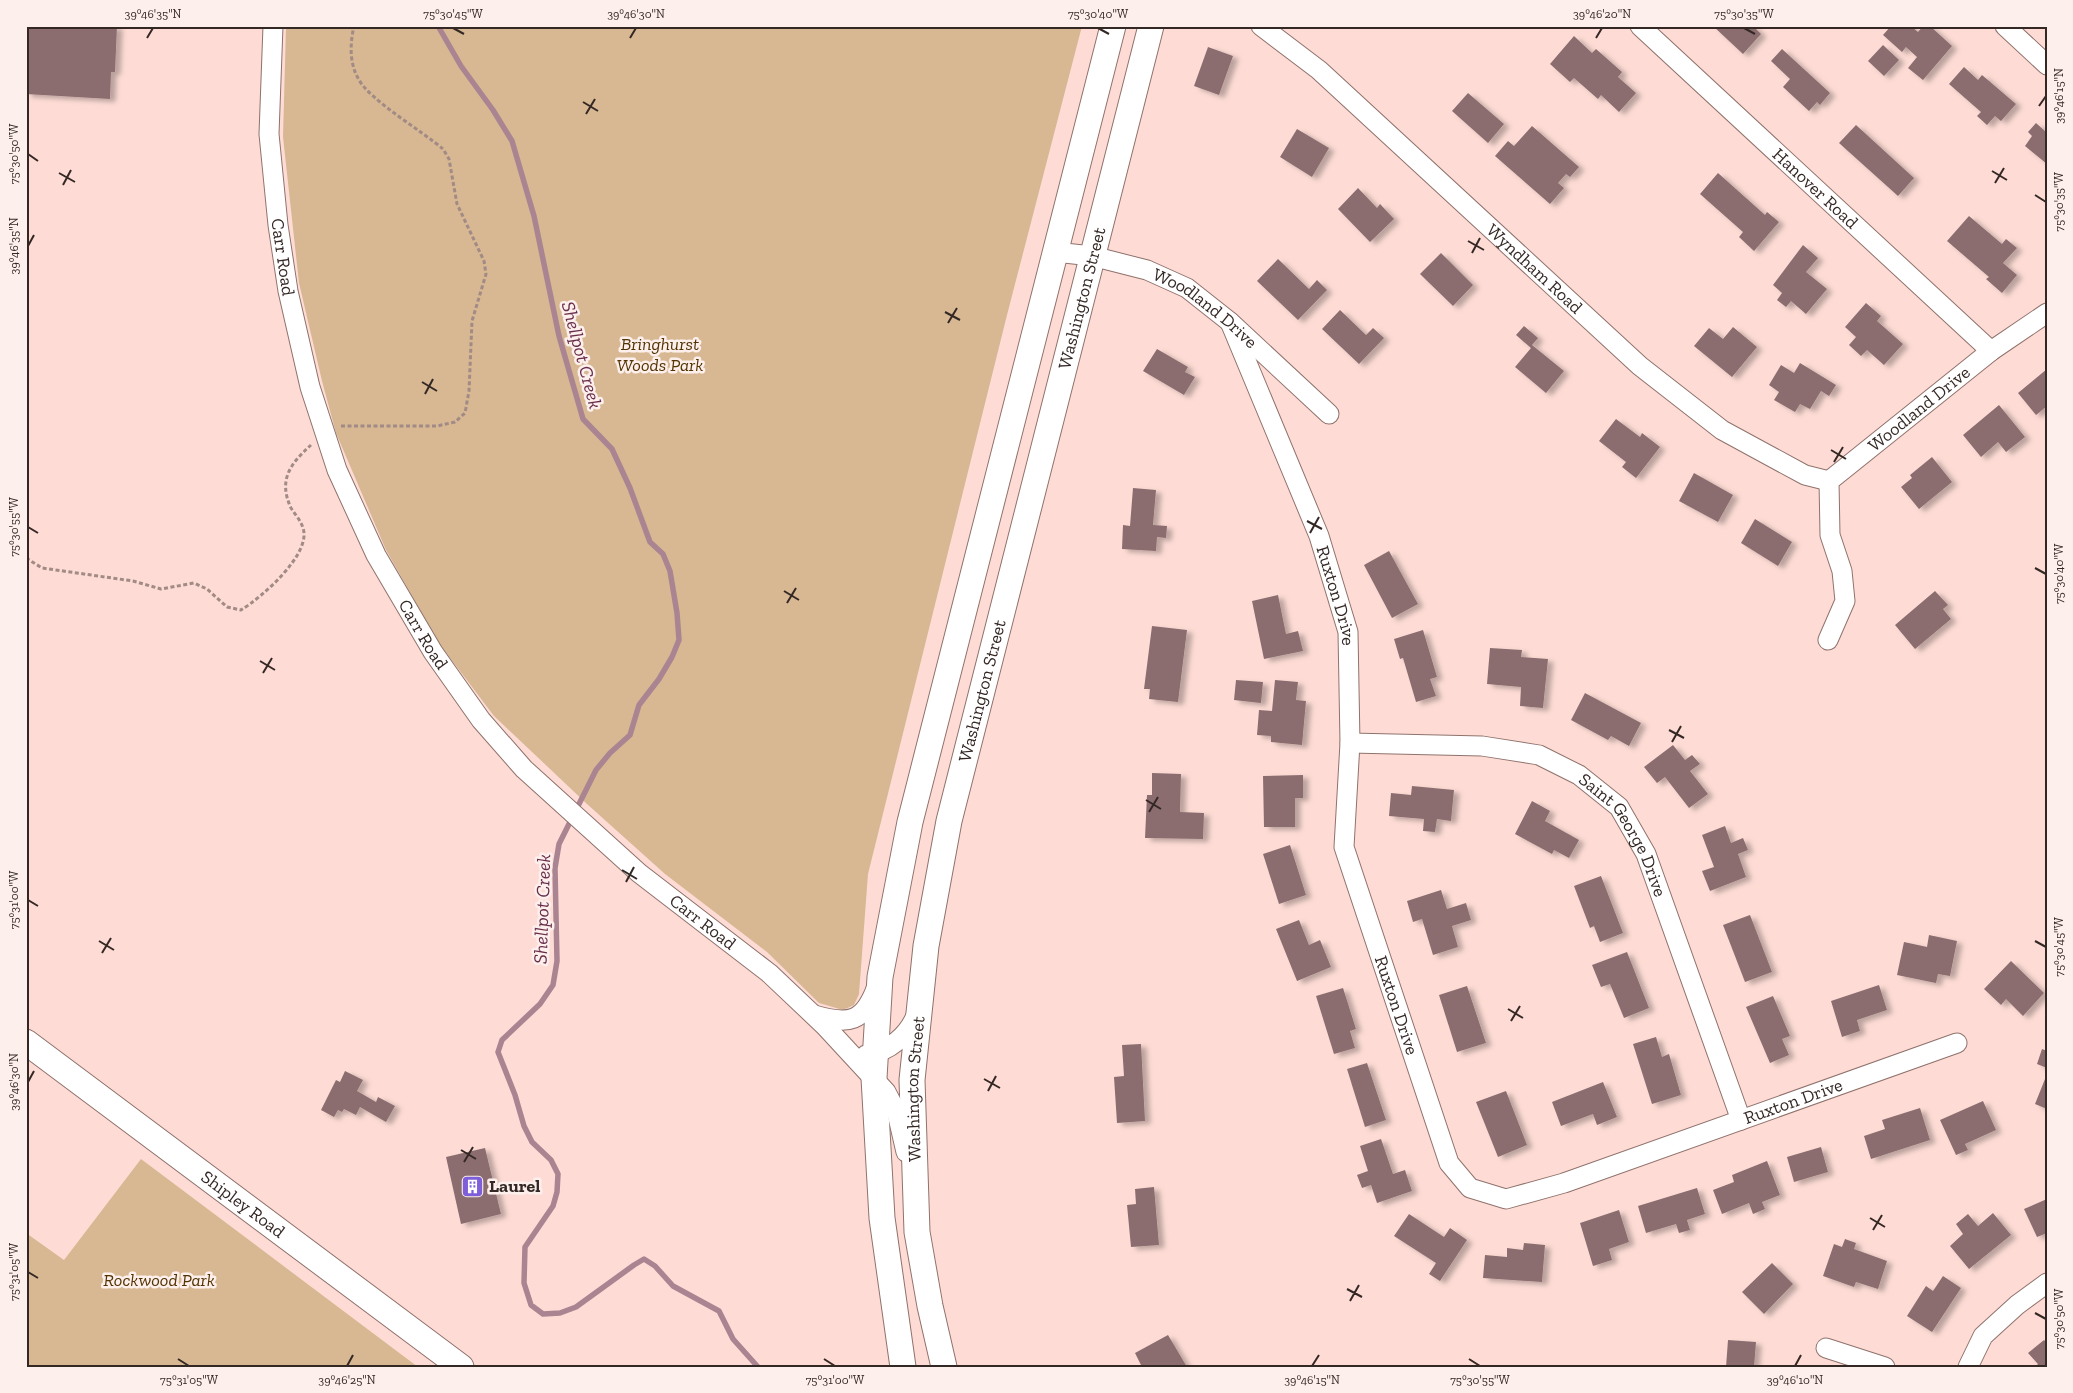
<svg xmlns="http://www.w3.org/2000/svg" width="2073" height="1393" viewBox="0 0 2073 1393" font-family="'Zilla Slab',serif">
	<defs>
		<filter id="shadow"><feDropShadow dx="5.5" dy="3" stdDeviation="2.5" flood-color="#0004"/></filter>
	</defs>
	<rect width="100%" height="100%" fill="#fedcd5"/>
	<!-- green -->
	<g fill="#d7b893">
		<polygon points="286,26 1082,26 1007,315 868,874 859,994 854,1005 843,1010 819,1003 767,952 665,874 587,804 494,716 438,642 386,550 336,433 322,381 299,283 283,137"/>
		<polygon points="141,1159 418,1367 26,1367 26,1233 64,1260"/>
	</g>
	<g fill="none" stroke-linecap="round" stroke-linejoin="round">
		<!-- stream -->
		<polyline stroke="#ab8492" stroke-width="5.5" points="438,26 461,66 493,110 512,141 534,216 559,336 583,419 612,449 630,488 650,542 663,554 670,571 677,613 679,640 672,657 659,679 639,705 630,735 610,753 596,770 559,844 555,868 557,961 553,985 540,1004 502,1040 498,1052 515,1095 524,1126 532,1142 551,1160 558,1174 557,1192 553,1206 525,1247 524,1283 531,1305 543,1314 560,1313 576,1307 634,1265 644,1259 655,1266 673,1286 719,1311 733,1339 758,1367"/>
	</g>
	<!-- building -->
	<g fill="#8b6d70" filter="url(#shadow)">
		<polygon points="26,26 117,26 115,72 111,72 110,99 26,94"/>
		<polygon points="1713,26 1753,26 1761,34 1743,54"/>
		<polygon points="1891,26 1911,26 1918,32 1923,26 1930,26 1952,46 1923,80 1908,68 1917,57 1906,47 1902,52 1883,35"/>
		<polygon points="1574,36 1592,53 1596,49 1622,72 1618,77 1636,93 1619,112 1601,95 1598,99 1574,78 1570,82 1550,64"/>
		<polygon points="1883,45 1899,60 1884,76 1868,61"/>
		<polygon points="1208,47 1233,56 1219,95 1194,86"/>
		<polygon points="1782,49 1830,93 1820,105 1817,102 1809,111 1783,87 1790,79 1771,61"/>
		<polygon points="1964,67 1978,80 1982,75 2016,104 2001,121 1995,116 1987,125 1977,116 1981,112 1949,84"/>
		<polygon points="1468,93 1504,124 1488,143 1452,111"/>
		<polygon points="2036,123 2047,133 2047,164 2025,146 2032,136 2028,132"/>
		<polygon points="1856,125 1914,178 1898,196 1839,143"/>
		<polygon points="1532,126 1579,167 1570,177 1566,174 1558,183 1564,188 1550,204 1495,156 1508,141 1514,146"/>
		<polygon points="1297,129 1329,148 1312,177 1280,157"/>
		<polygon points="1718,173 1765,215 1767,212 1779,222 1754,251 1739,237 1743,232 1700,194"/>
		<polygon points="1358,188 1377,208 1380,204 1394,219 1370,242 1338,209"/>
		<polygon points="1969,216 2002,244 2006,239 2017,248 2003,263 2017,275 2002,293 1986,279 1989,277 1947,241"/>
		<polygon points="1803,245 1818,258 1806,272 1827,289 1806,314 1791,301 1786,307 1777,300 1782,293 1773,285"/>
		<polygon points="1441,253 1473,285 1453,306 1420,274"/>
		<polygon points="1278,259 1309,289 1317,280 1327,290 1298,320 1257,281"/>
		<polygon points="1866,303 1881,316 1877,321 1903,344 1884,365 1867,350 1861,356 1849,345 1856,337 1845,327"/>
		<polygon points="1340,310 1366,335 1373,328 1384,338 1359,364 1322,329"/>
		<polygon points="1524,326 1538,338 1532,345 1564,371 1546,393 1515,367 1531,348 1516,335"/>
		<polygon points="1733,327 1757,347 1732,377 1694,346 1709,328 1723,339"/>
		<polygon points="1157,349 1188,367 1185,372 1195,377 1184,395 1143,371"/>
		<polygon points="1800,363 1836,385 1829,396 1821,391 1810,409 1800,404 1795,412 1774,400 1779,392 1769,385 1781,365 1794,373"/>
		<polygon points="2047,369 2047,406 2036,415 2018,393"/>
		<polygon points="1999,405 2025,437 2006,452 1998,442 1981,457 1963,435"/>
		<polygon points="1616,419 1640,437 1642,433 1660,447 1636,478 1622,467 1626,462 1599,441"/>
		<polygon points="1932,457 1952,482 1919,509 1901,487 1912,478 1910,475"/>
		<polygon points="1694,473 1733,495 1718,522 1679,501"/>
		<polygon points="1133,488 1156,490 1153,525 1167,526 1166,538 1157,537 1156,551 1122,549 1123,525 1130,526"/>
		<polygon points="1755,519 1792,542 1778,566 1741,543"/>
		<polygon points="1389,551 1418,604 1392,618 1364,565"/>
		<polygon points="1935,591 1948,605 1943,609 1951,619 1915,649 1895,625"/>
		<polygon points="1278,595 1286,634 1298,631 1303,651 1264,659 1252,601"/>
		<polygon points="1152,626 1187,630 1178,702 1149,699 1150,689 1144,689"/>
		<polygon points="1423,630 1437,677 1430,679 1436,696 1416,702 1403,658 1400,659 1394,639"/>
		<polygon points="1490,648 1522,650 1521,657 1548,659 1543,708 1520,706 1521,687 1487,684"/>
		<polygon points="1236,680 1263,682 1261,703 1234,700"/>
		<polygon points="1275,680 1298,682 1296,700 1306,701 1302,745 1271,742 1271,736 1257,735 1259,710 1272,711"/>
		<polygon points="1585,693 1641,723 1629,746 1611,736 1608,740 1571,720"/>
		<polygon points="1673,745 1685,760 1692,755 1700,764 1690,771 1708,794 1689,808 1665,777 1657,783 1644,767"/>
		<polygon points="1152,773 1181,774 1180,812 1204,813 1203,839 1145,838 1147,795 1152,795"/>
		<polygon points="1303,775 1303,798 1295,798 1295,827 1264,827 1263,776"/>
		<polygon points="1412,786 1454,790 1451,821 1437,819 1435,832 1423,831 1424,819 1389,816 1391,793 1411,795"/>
		<polygon points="1532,801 1550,811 1545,821 1579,840 1569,858 1554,850 1552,854 1515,834"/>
		<polygon points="1725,826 1731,843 1743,838 1748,850 1738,854 1746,877 1710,891 1702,871 1714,867 1702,835"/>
		<polygon points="1290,845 1306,895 1279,904 1263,854"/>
		<polygon points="1601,876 1623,933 1600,942 1594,926 1590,928 1574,886"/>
		<polygon points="1441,890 1447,909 1466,903 1471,920 1452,926 1458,947 1433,955 1422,919 1413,922 1407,901"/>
		<polygon points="1750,915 1772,972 1745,982 1723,925"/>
		<polygon points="1299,920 1309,945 1320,940 1331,967 1297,981 1276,929"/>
		<polygon points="1929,935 1957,941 1950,976 1938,974 1936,983 1897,975 1904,942 1927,947"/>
		<polygon points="1627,952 1649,1008 1624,1018 1610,984 1601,987 1592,965"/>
		<polygon points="2011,961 2044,993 2023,1016 2006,999 2001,1005 1984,989"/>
		<polygon points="1879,985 1887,1010 1857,1020 1860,1031 1842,1037 1831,1001"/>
		<polygon points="1467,986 1486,1043 1457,1052 1439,995"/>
		<polygon points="1343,988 1356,1029 1350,1031 1355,1048 1334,1054 1316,996"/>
		<polygon points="1773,996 1790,1036 1782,1039 1789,1055 1770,1063 1746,1007"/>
		<polygon points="1656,1037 1662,1057 1669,1054 1681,1095 1652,1104 1633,1044"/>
		<polygon points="1141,1044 1145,1121 1117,1123 1114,1077 1124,1076 1122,1045"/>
		<polygon points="2042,1049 2047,1051 2047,1068 2037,1064"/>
		<polygon points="1367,1063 1386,1120 1365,1127 1347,1069"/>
		<polygon points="345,1071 363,1080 357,1091 376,1102 378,1097 395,1106 386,1122 360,1107 356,1115 344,1109 342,1112 338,1110 334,1117 321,1110 336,1080 340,1082"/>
		<polygon points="2047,1074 2047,1109 2035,1104"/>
		<polygon points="1603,1082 1617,1117 1597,1125 1593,1114 1561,1126 1552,1102"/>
		<polygon points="1506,1091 1527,1145 1498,1157 1476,1102"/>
		<polygon points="1983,1101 1996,1130 1965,1144 1968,1150 1956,1155 1940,1120"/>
		<polygon points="1920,1108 1930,1140 1871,1159 1864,1136 1885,1129 1882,1120"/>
		<polygon points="1381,1139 1393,1174 1405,1170 1412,1191 1377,1203 1371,1185 1362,1188 1357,1175 1368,1171 1360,1146"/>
		<polygon points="1821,1147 1828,1172 1794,1182 1787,1157"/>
		<polygon points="485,1148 501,1214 461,1224 446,1157"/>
		<polygon points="1767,1161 1780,1195 1762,1202 1765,1209 1753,1214 1749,1203 1722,1214 1713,1190 1734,1182 1732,1175"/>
		<polygon points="1154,1187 1159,1245 1131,1247 1127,1205 1136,1204 1135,1189"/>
		<polygon points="1697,1188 1705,1214 1687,1220 1690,1230 1679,1233 1676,1224 1646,1233 1638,1206"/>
		<polygon points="2047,1199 2047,1233 2037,1237 2024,1209"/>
		<polygon points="1619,1210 1629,1242 1609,1249 1612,1260 1593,1266 1580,1223"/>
		<polygon points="1993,1213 2011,1235 1969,1269 1950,1246 1963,1234 1956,1224 1968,1214 1978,1226"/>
		<polygon points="1409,1214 1444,1237 1450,1228 1467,1240 1440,1281 1429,1274 1436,1263 1394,1236"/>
		<polygon points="1845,1239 1856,1243 1854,1249 1887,1261 1878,1289 1856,1282 1854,1287 1823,1276 1834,1244 1842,1247"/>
		<polygon points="1524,1243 1545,1245 1542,1282 1483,1278 1485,1255 1507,1257 1507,1248 1523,1250"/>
		<polygon points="1772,1263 1793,1284 1764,1314 1742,1292"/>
		<polygon points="1943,1276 1961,1288 1932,1332 1907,1316 1926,1286 1933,1291"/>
		<polygon points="1168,1335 1187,1367 1142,1367 1135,1353"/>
		<polygon points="1728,1340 1756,1342 1754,1367 1726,1367"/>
		<polygon points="2044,1340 2047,1343 2047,1367 2035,1367 2038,1364 2028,1353"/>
	</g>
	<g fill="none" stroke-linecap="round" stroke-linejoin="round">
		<defs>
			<g id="minor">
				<path id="s1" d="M273,26L269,134L278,225L288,291L310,387L337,470L376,555L433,652L481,720L524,769L639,873L769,973L825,1026L886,1092L897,1113L906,1152"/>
				<path id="s2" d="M1261,26L1319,70L1640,366L1722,430L1805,475L1829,481"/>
				<path id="s3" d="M1640,26L1991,351"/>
				<polyline points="2005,26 2047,65"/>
				<path id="s4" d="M1055,252L1092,256L1147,270L1187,288L1230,322L1329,414"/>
				<path id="s5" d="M1230,322L1319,536L1348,632L1350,743L1344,847L1449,1163L1470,1188L1506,1199L1564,1183L1957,1043"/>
				<path id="s6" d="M1828,640L1845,601L1842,571L1830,535L1829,481L1991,351L2047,313"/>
				<path id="s7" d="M1350,743L1482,746L1539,755L1579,775L1619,807L1646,854L1741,1120"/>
				<path d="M814,1015C849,1025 864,1023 877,986"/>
				<path d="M866,1055C889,1052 909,1035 917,1013"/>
				<polyline points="1826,1348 1885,1367"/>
				<polyline points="1968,1367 1983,1336 2017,1305 2047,1283"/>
			</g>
			<g id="major">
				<path id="s8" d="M26,1042L461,1367"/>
				<polyline points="903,1367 882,1218 874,1078 880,977 910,822 1113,26"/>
				<path id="s9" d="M944,1367L930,1306L917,1232L912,1080L926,946L949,821L1151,26"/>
			</g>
		</defs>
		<!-- minor casing -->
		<use href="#minor" stroke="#8f726c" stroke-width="21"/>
		<!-- major casing -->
		<use href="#major" stroke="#8f726c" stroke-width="27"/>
		<!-- path -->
		<g stroke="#a28a85" stroke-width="3" stroke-dasharray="4 2.5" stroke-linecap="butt">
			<path d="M341,426H437L455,422L465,413L469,391L472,321L486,274L484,261L457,204L449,159L443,149C422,131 371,101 359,80C349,63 350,44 354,26"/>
			<path d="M26,558L42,568L133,581L161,589L194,583L207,589L227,607L241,610C261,598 312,554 303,528C301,521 295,514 291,508C278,480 290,464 311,445"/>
		</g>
		<!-- minor -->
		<use href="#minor" stroke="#fff" stroke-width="19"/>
		<!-- major -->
		<use href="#major" stroke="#fff" stroke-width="25"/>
	</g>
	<!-- ticks -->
	<path fill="none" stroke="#342825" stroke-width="2" d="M453,28L464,34M1098,28L1109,34M1744,28L1755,34M147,38L153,28M630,38L636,28M1596,38L1602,28M583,102L598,111M2039,106L2046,96M586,114L595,99M28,154L38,161M1992,171L2007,180M59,173L75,182M1995,183L2004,168M63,185L71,170M2035,195L2046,202M1468,241L1484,250M28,246L34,235M1472,253L1480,238M945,312L960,320M948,323L957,308M422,382L437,391M425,394L433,379M1831,450L1846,459M1834,462L1843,447M1307,521L1322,529M28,527L38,533M1310,533L1319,517M2035,568L2046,574M784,591L799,600M787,603L796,588M260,661L275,670M263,673L272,658M1669,730L1684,738M1672,742L1681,726M1146,800L1161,809M1149,812L1158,797M622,870L637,879M626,882L634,867M28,900L38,906M99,941L114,950M2035,941L2046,947M102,953L111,938M1508,1009L1523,1018M1511,1021L1520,1006M984,1079L1000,1088M28,1082L34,1071M988,1091L996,1076M461,1150L476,1159M464,1162L473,1147M1870,1218L1885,1227M1873,1230L1882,1215M28,1272L38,1278M1347,1289L1362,1297M1350,1301L1359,1285M2035,1313L2046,1319M178,1359L189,1366M824,1359L835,1366M1469,1359L1480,1366M347,1366L353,1355M1312,1366L1319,1355M1795,1366L1801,1355"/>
	<!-- icons -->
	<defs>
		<symbol id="building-square" viewBox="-11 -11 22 22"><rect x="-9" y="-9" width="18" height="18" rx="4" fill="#7e5ed9" stroke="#fcefec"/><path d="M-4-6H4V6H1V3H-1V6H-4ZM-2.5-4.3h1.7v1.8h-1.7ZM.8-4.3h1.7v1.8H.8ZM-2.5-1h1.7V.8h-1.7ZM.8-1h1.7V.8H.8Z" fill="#fff"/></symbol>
	</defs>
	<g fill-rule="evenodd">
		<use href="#building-square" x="460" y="1174" width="25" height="25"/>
	</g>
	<g text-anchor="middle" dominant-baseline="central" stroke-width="5" stroke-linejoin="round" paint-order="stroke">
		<!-- street labels -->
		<g font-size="18" fill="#342825" stroke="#fcefec">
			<text stroke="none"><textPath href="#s3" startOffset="239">Hanover Road</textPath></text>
			<text stroke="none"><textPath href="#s1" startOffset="232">Carr Road</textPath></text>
			<text stroke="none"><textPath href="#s2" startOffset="366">Wyndham Road</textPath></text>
			<text stroke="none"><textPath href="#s9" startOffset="1091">Washington Street</textPath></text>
			<text stroke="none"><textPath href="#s4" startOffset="164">Woodland Drive</textPath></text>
			<text stroke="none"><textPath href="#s6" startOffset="280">Woodland Drive</textPath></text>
			<text stroke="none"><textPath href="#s5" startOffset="294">Ruxton Drive</textPath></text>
			<text stroke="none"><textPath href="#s1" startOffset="638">Carr Road</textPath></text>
			<text stroke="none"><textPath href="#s9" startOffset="686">Washington Street</textPath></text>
			<text stroke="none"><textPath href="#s7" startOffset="311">Saint George Drive</textPath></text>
			<text stroke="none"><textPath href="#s1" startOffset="1042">Carr Road</textPath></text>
			<text stroke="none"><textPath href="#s5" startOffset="714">Ruxton Drive</textPath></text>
			<text stroke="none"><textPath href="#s9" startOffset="281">Washington Street</textPath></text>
			<text stroke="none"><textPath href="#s5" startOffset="1254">Ruxton Drive</textPath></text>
			<text stroke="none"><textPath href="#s8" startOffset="271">Shipley Road</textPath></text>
		</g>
		<!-- park labels -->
		<g font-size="18" font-style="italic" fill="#533300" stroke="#fcefec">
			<text x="660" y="344">Bringhurst<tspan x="660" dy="21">Woods Park</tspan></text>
			<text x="159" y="1280">Rockwood Park</text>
		</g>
		<!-- poi labels -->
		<g font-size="18" font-weight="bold" fill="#342825" stroke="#fcefec" text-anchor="start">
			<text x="489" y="1186">Laurel</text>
		</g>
		<!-- water labels -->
		<g font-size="19" font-style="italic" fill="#682c4a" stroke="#fcefec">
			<text transform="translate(582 355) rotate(75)">Shellpot Creek</text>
			<text transform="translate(542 909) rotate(-88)">Shellpot Creek</text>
		</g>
	</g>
	<!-- border -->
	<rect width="2073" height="1393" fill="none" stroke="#fcefec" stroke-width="55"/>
	<rect x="28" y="28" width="2018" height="1338" fill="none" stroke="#342825" stroke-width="2"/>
	<g font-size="12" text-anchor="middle" fill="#342825">
		<text x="153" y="18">39°46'35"N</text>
		<text x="453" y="18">75°30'45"W</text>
		<text x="636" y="18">39°46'30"N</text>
		<text x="1098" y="18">75°30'40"W</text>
		<text x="1602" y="18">39°46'20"N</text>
		<text x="1744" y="18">75°30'35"W</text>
		<text transform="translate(2059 96) rotate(-90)" y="4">39°46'15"N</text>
		<text transform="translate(14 154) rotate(-90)" y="4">75°30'50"W</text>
		<text transform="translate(2059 202) rotate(-90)" y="4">75°30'35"W</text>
		<text transform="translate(14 246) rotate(-90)" y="4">39°46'35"N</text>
		<text transform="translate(14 527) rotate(-90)" y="4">75°30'55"W</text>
		<text transform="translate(2059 574) rotate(-90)" y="4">75°30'40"W</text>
		<text transform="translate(14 900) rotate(-90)" y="4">75°31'00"W</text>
		<text transform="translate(2059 947) rotate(-90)" y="4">75°30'45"W</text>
		<text transform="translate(14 1082) rotate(-90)" y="4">39°46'30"N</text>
		<text transform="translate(14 1272) rotate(-90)" y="4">75°31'05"W</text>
		<text transform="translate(2059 1319) rotate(-90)" y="4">75°30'50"W</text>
		<text x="189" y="1384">75°31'05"W</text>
		<text x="347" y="1384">39°46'25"N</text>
		<text x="835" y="1384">75°31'00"W</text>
		<text x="1312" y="1384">39°46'15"N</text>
		<text x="1480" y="1384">75°30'55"W</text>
		<text x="1795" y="1384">39°46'10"N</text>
	</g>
</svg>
